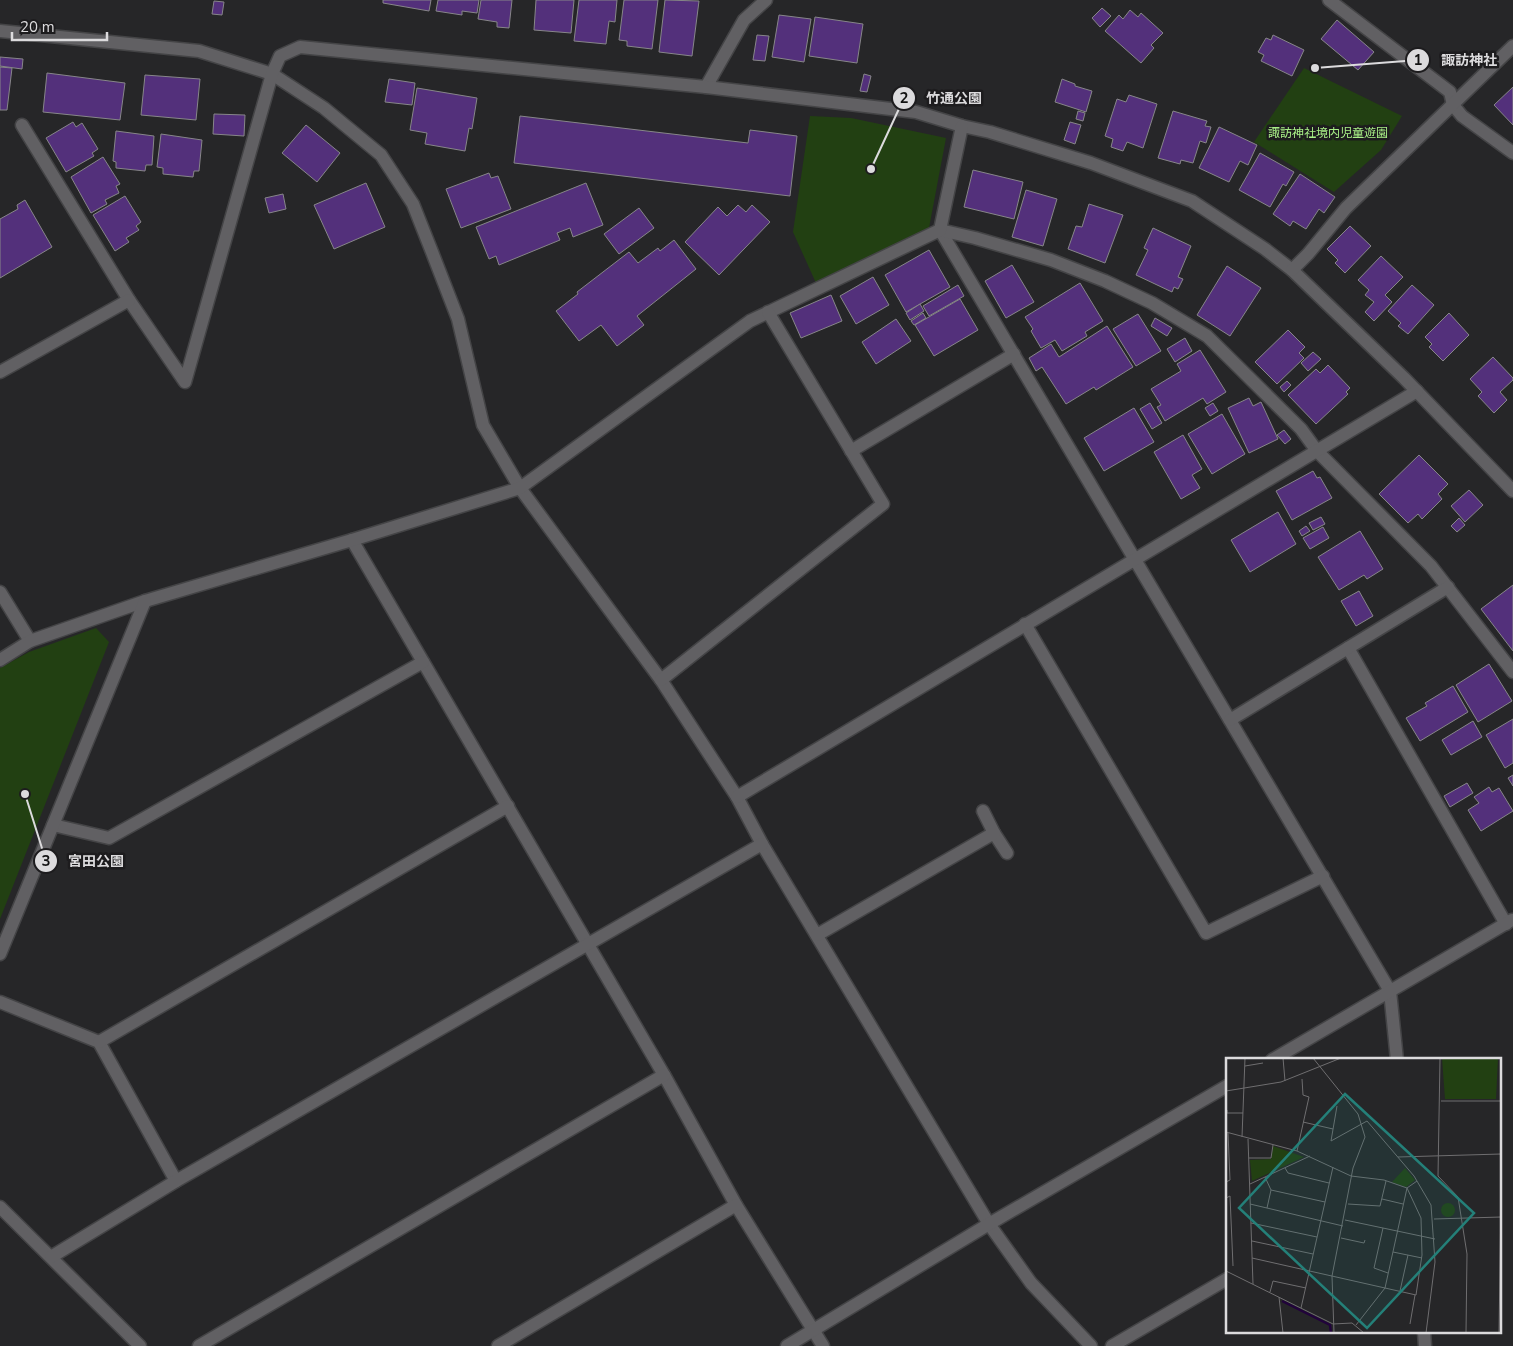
<svg xmlns="http://www.w3.org/2000/svg" width="1513" height="1346" viewBox="0 0 1513 1346" font-family="'Nunito Sans','Noto Sans JP',sans-serif">
	<rect width="100%" height="100%" fill="#262628"/>
	<!-- green -->
	<g fill="#224012">
		<polygon points="1304,68 1402,116 1381,150 1334,192 1254,142"/>
		<polygon points="810,116 851,118 946,138 929,228 816,283 793,232"/>
		<polygon points="96,628 109,642 0,919 0,668 29,652"/>
	</g>
	<!-- building -->
	<g fill="#53307b" stroke="#878689">
		<polygon points="383,0 431,0 429,11 383,3"/>
		<polygon points="438,0 479,0 477,13 462,11 462,15 436,11"/>
		<polygon points="481,0 512,0 509,28 497,27 497,22 478,19"/>
		<polygon points="536,0 574,0 571,33 534,30"/>
		<polygon points="579,0 617,0 615,22 609,21 606,44 574,41"/>
		<polygon points="624,0 658,0 652,49 627,46 627,41 619,40"/>
		<polygon points="665,0 699,1 692,56 659,52"/>
		<polygon points="214,1 224,2 222,15 212,14"/>
		<polygon points="1102,8 1111,16 1100,27 1092,18"/>
		<polygon points="1130,10 1138,17 1141,13 1163,33 1151,45 1154,48 1141,63 1105,31 1119,15 1123,19"/>
		<polygon points="779,15 811,19 804,62 772,57"/>
		<polygon points="815,17 863,24 857,63 809,56"/>
		<polygon points="1337,20 1374,52 1358,70 1321,39"/>
		<polygon points="757,35 769,36 765,61 753,60"/>
		<polygon points="1273,35 1304,50 1292,76 1261,61 1264,55 1258,52 1266,38 1271,40"/>
		<polygon points="0,57 23,59 22,69 0,66"/>
		<polygon points="0,67 12,68 7,110 0,110"/>
		<polygon points="47,73 125,83 120,120 43,112"/>
		<polygon points="864,74 871,76 867,92 860,91"/>
		<polygon points="145,75 200,79 196,120 141,115"/>
		<polygon points="389,79 415,83 412,105 385,102"/>
		<polygon points="1062,79 1075,84 1075,86 1092,91 1086,112 1055,102"/>
		<polygon points="1513,87 1513,125 1494,105"/>
		<polygon points="417,88 477,98 472,129 469,128 465,151 425,144 427,133 410,130"/>
		<polygon points="1129,95 1157,104 1143,148 1127,142 1123,151 1111,147 1113,139 1105,136 1117,99 1126,102"/>
		<polygon points="1078,111 1085,113 1083,121 1076,119"/>
		<polygon points="1173,111 1207,121 1205,126 1211,127 1206,143 1200,141 1193,163 1181,160 1180,164 1158,158"/>
		<polygon points="214,114 245,115 244,136 213,134"/>
		<polygon points="520,116 748,143 750,130 797,136 790,196 514,163"/>
		<polygon points="73,122 76,127 82,123 98,149 92,153 94,156 66,172 46,138"/>
		<polygon points="1070,122 1081,125 1075,144 1064,140"/>
		<polygon points="306,125 340,153 317,182 282,153"/>
		<polygon points="1219,127 1257,145 1248,165 1240,161 1229,182 1199,168"/>
		<polygon points="116,131 154,136 152,165 146,165 145,171 116,168 116,162 113,161"/>
		<polygon points="161,134 202,140 199,171 194,171 193,177 163,174 163,168 157,167"/>
		<polygon points="1260,153 1294,172 1286,186 1283,184 1270,207 1239,190"/>
		<polygon points="103,157 120,184 116,186 119,193 105,200 107,204 91,213 71,177"/>
		<polygon points="973,170 1023,182 1014,219 964,207"/>
		<polygon points="489,173 491,178 498,176 511,209 461,228 446,189"/>
		<polygon points="1300,174 1335,197 1324,213 1319,209 1306,229 1293,221 1290,226 1273,214"/>
		<polygon points="366,183 385,227 334,249 314,205"/>
		<polygon points="586,183 603,225 573,237 570,228 557,233 560,240 499,265 496,256 489,259 476,227"/>
		<polygon points="1026,190 1057,199 1043,246 1012,237"/>
		<polygon points="283,194 286,209 269,213 265,198"/>
		<polygon points="125,196 141,222 136,226 139,230 126,238 129,242 115,251 93,215"/>
		<polygon points="25,200 52,247 0,278 0,219 18,209 17,205"/>
		<polygon points="1089,204 1123,215 1105,263 1068,249 1076,226 1082,227"/>
		<polygon points="738,205 746,212 752,205 770,222 719,275 685,242 718,207 727,216"/>
		<polygon points="639,208 654,228 619,254 604,234"/>
		<polygon points="1350,226 1371,246 1345,273 1335,263 1338,260 1327,249"/>
		<polygon points="1153,228 1191,246 1178,277 1183,279 1178,289 1174,287 1172,292 1136,275 1148,250 1144,248"/>
		<polygon points="674,240 696,269 637,316 644,325 617,346 601,325 579,341 556,311 578,294 577,292 629,252 638,263 658,248 660,251"/>
		<polygon points="929,250 950,287 906,312 885,275"/>
		<polygon points="1381,256 1403,277 1385,295 1392,302 1374,321 1365,312 1374,302 1365,295 1369,290 1358,280"/>
		<polygon points="1012,265 1034,302 1006,318 985,281"/>
		<polygon points="1227,266 1261,288 1230,336 1197,315"/>
		<polygon points="873,277 889,305 856,324 840,296"/>
		<polygon points="1080,283 1103,321 1085,332 1087,336 1062,351 1055,340 1041,348 1031,331 1033,329 1025,317"/>
		<polygon points="958,285 964,296 929,316 923,306"/>
		<polygon points="1412,285 1434,305 1408,334 1398,326 1401,323 1388,311"/>
		<polygon points="831,295 842,321 801,338 790,313"/>
		<polygon points="960,299 978,330 934,356 915,325"/>
		<polygon points="920,304 924,311 910,320 906,313"/>
		<polygon points="923,313 926,318 914,325 911,321"/>
		<polygon points="1449,313 1469,335 1443,361 1429,347 1432,344 1425,337"/>
		<polygon points="1138,314 1161,351 1136,366 1113,329"/>
		<polygon points="1155,318 1172,328 1167,336 1151,326"/>
		<polygon points="896,319 911,341 876,364 862,342"/>
		<polygon points="1107,326 1133,367 1096,390 1094,387 1066,404 1042,367 1036,371 1029,358 1051,344 1059,357"/>
		<polygon points="1288,330 1305,347 1299,353 1304,358 1277,384 1255,362"/>
		<polygon points="1185,338 1192,351 1175,362 1167,349"/>
		<polygon points="1200,350 1226,392 1207,404 1203,398 1165,421 1157,407 1161,405 1151,389 1181,371 1177,364"/>
		<polygon points="1313,352 1321,359 1308,371 1301,363"/>
		<polygon points="1493,357 1513,378 1513,380 1500,392 1507,400 1494,413 1478,396 1482,392 1470,379"/>
		<polygon points="1328,365 1350,388 1346,392 1348,394 1316,424 1288,395 1316,369 1320,373"/>
		<polygon points="1287,381 1291,385 1284,392 1280,387"/>
		<polygon points="1249,398 1253,406 1261,402 1278,439 1249,453 1228,408"/>
		<polygon points="1150,403 1162,423 1152,429 1140,409"/>
		<polygon points="1213,403 1218,411 1210,416 1205,408"/>
		<polygon points="1134,408 1154,442 1104,471 1084,438"/>
		<polygon points="1222,414 1245,454 1212,474 1188,434"/>
		<polygon points="1284,430 1291,439 1285,444 1277,435"/>
		<polygon points="1183,435 1202,469 1192,475 1200,488 1181,499 1154,452"/>
		<polygon points="1419,455 1448,484 1438,494 1442,499 1422,519 1418,514 1408,523 1379,494"/>
		<polygon points="1313,471 1317,478 1320,477 1332,498 1292,520 1276,491"/>
		<polygon points="1469,490 1483,505 1465,522 1451,506"/>
		<polygon points="1278,512 1296,544 1250,572 1231,540"/>
		<polygon points="1321,517 1325,524 1313,530 1309,523"/>
		<polygon points="1459,518 1465,525 1457,532 1451,526"/>
		<polygon points="1306,526 1310,531 1302,536 1299,531"/>
		<polygon points="1323,527 1329,538 1310,549 1303,538"/>
		<polygon points="1360,531 1383,569 1367,579 1364,575 1339,590 1318,557"/>
		<polygon points="1513,585 1513,651 1481,609"/>
		<polygon points="1359,591 1373,616 1356,626 1341,601"/>
		<polygon points="1489,664 1512,701 1478,722 1456,685"/>
		<polygon points="1453,686 1468,712 1420,741 1406,718 1427,706 1425,703"/>
		<polygon points="1513,719 1513,763 1505,768 1486,735"/>
		<polygon points="1473,721 1482,737 1451,755 1442,740"/>
		<polygon points="1513,775 1513,786 1508,778"/>
		<polygon points="1467,783 1473,793 1450,807 1444,796"/>
		<polygon points="1489,787 1492,792 1499,788 1513,811 1481,831 1468,810 1479,803 1474,797"/>
	</g>
	<g fill="none" stroke-linecap="round" stroke-linejoin="round">
		<defs>
			<g id="minor">
				<polyline points="1329,0 1450,92 1453,105 1462,116 1513,153"/>
				<polyline points="0,31 199,51 272,74 324,108 381,155 413,204 432,252 458,319 483,425 520,488 661,680 737,797 762,844 989,1224 1031,1283 1091,1346"/>
				<polyline points="706,87 744,20 766,0"/>
				<polyline points="22,125 129,300 185,382 272,74 280,56 300,47 706,87 916,112 962,126 990,132 1091,163 1192,201 1265,249 1292,270 1404,378 1513,491"/>
				<polyline points="940,230 1390,991 1397,1060"/>
				<polyline points="940,230 975,238 1051,260 1105,281 1152,303 1207,336 1301,429 1317,451 1431,566 1513,672"/>
				<polyline points="1292,270 1308,254 1346,208 1513,46"/>
				<polyline points="0,372 129,300"/>
				<polyline points="851,451 1014,354"/>
				<polyline points="352,540 664,1075 736,1205 823,1346"/>
				<polyline points="0,592 30,641"/>
				<polyline points="1025,624 1206,933 1323,876"/>
				<polyline points="1348,648 1506,924"/>
				<polyline points="0,660 30,641 145,601 352,540 520,488 750,321 940,230 962,126"/>
				<polyline points="661,680 883,504 768,312"/>
				<polyline points="1230,720 1448,587"/>
				<polyline points="737,797 1417,391"/>
				<polyline points="53,825 109,838 423,662"/>
				<polyline points="994,833 1007,853"/>
				<polyline points="817,935 994,833 983,811"/>
				<polyline points="0,954 145,601"/>
				<polyline points="0,1002 99,1042 176,1181"/>
				<polyline points="99,1042 508,806"/>
				<polyline points="1272,1060 1512,920"/>
				<polyline points="0,1207 140,1346"/>
				<polyline points="51,1257 176,1181 762,844"/>
				<polyline points="1424,1332 1425,1346"/>
				<polyline points="199,1346 664,1075"/>
				<polyline points="498,1346 736,1205"/>
				<polyline points="787,1346 989,1224 1227,1086"/>
				<polyline points="1112,1346 1227,1279"/>
			</g>
		</defs>
		<!-- minor casing -->
		<use href="#minor" stroke="#444446" stroke-width="15"/>
		<!-- minor -->
		<use href="#minor" stroke="#616063" stroke-width="12"/>
	</g>
	<g text-anchor="middle" dominant-baseline="central" stroke-width="5" stroke-linejoin="round" paint-order="stroke">
		<!-- park labels -->
		<g font-size="12" fill="#a9f087" stroke="#1d1c1e">
			<text x="1328" y="133">諏訪神社境内児童遊園</text>
		</g>
	</g>
	<!-- overview -->
	<g transform="translate(1226 1058)">
		<rect width="275" height="275" fill="#262628"/>
		<path d="M216,0H272L270,41H219ZM47,88L78,99L26,123L24,102L45,101ZM179,110L189,122L180,129L166,124ZM215 152a7 7 0 1 1 14 0a7 7 0 1 1-14 0Z" fill="#224012"/>
		<path fill="none" stroke="#21033b" stroke-width="2.5" d="M56,243L104,267L105,275"/>
		<path fill="none" stroke="#6f6e70" stroke-width="1" d="M57,0L59,23M87,0L132,56L139,79L127,110L106,218L108,275M214,0L212,118L232,139L241,196L240,275M19,8L37,5M0,33L55,24L115,0M215,43H275M111,48L105,83L141,63L188,118L205,147L209,204L200,275M1,52V55H17M77,64L107,71M0,74L71,93L125,118L158,122L181,130L191,123M16,79L19,0M22,81L27,226M71,93L83,39L77,37L76,21M172,99L275,96M23,100H45L47,87M59,110L62,115L103,125M39,119L45,132L41,150M0,124L4,122L2,75M24,126L84,98M45,132L99,144M0,140L4,138L7,208M156,141L177,146M24,146L117,168M122,146L154,148L160,123M208,161L275,159M119,162L209,181M25,165L91,179M157,170L148,210L162,215M115,180L138,185L139,182M26,183L87,196M167,194L196,200M26,200L190,237L196,197L195,160L181,130M0,213L107,266L126,265L138,275M174,233L182,197M44,234L47,223L80,230M53,239L57,275M75,250L107,109M184,266L189,237M130,267L159,230L181,130M273,275L275,142"/>
		<path fill="#248079" fill-opacity="0.15" stroke="#248079" stroke-width="2.5" d="M119,36L248,155L141,270L13,150Z"/>
		<rect width="275" height="275" fill="none" stroke="#dcdbdd" stroke-width="2.5"/>
	</g>
	<!-- callouts -->
	<path fill="none" stroke="#dcdbdd" stroke-width="2" d="M1315 68L1418 60M871 169L904 98M25 794L46 861"/>
	<g fill="#dcdbdd" stroke="#1d1c1e" stroke-width="2">
		<circle cx="1315" cy="68" r="5"/>
		<circle cx="871" cy="169" r="5"/>
		<circle cx="25" cy="794" r="5"/>
		<circle cx="1418" cy="60" r="12"/>
		<circle cx="904" cy="98" r="12"/>
		<circle cx="46" cy="861" r="12"/>
	</g>
	<g font-size="15" text-anchor="middle" font-weight="bold" fill="#111">
		<text x="1418" y="65">1</text>
		<text x="904" y="103">2</text>
		<text x="46" y="866">3</text>
	</g>
	<g font-size="14" text-anchor="middle" font-weight="bold" fill="#dcdbdd" stroke="#1d1c1e" stroke-width="5" stroke-linejoin="round" paint-order="stroke">
		<text x="1469" y="65">諏訪神社</text>
		<text x="954" y="103">竹通公園</text>
		<text x="96" y="866">宮田公園</text>
	</g>
	<!-- scale -->
	<path d="M12 32v8h95v-8" fill="none" stroke="#dcdbdd" stroke-width="2.5"/>
	<text x="20" y="32" font-size="15" fill="#dcdbdd" stroke="#1d1c1e" stroke-width="4" paint-order="stroke">20 m</text>
</svg>
